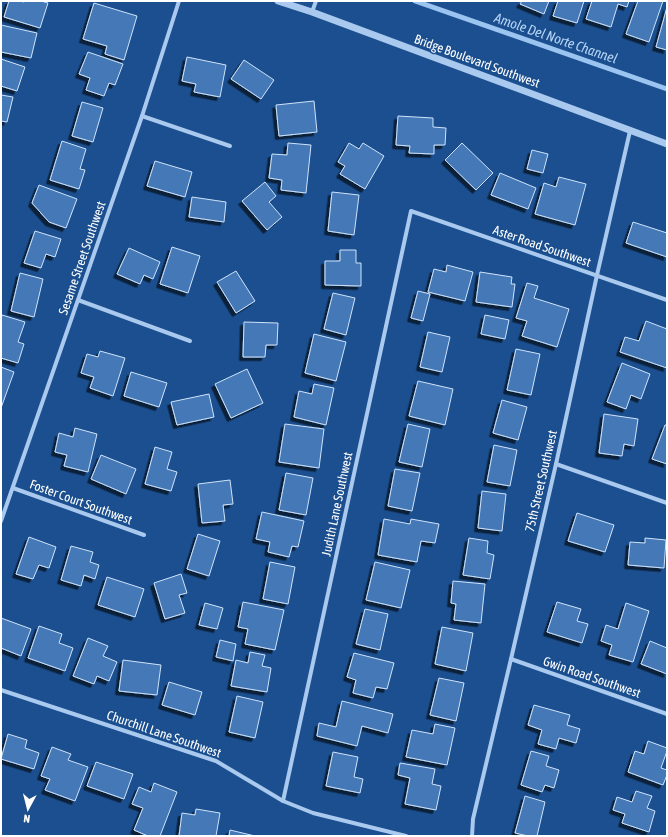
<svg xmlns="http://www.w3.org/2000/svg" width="668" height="837" viewBox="0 0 668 837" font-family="'Asap Condensed',sans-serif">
	<defs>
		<filter id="shadow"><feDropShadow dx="-3.5" dy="3.5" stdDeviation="0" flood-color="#0009"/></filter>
	</defs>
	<rect width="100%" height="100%" fill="#1b4f8f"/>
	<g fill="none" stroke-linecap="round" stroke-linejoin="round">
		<!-- stream -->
		<polyline stroke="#9cc4f0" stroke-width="5" points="415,1 667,89"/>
	</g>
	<!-- building -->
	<g fill="#4478b7" stroke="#cfe3fa" filter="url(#shadow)">
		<polygon points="9,1 20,1 24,2 24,1 41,1 48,3 40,28 4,17"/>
		<polygon points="522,1 549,1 544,14 520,4"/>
		<polygon points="558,1 584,1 577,23 553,16"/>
		<polygon points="592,1 629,1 627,7 618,4 611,27 586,19"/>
		<polygon points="638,1 663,1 649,42 626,34"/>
		<polygon points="94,3 137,16 124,60 105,54 107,46 83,39"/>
		<polygon points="667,7 667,50 656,47"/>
		<polygon points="1,25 37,33 31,58 1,52"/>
		<polygon points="88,52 123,64 115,85 109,83 104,96 86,90 90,78 79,74"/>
		<polygon points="187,57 226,65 220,97 194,92 196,84 182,81"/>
		<polygon points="1,59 25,67 17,91 1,86"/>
		<polygon points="244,60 274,80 261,99 231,79"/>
		<polygon points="1,95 13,97 7,122 1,121"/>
		<polygon points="314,101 317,132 279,136 276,105"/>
		<polygon points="82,102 103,108 93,142 72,136"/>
		<polygon points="398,116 433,118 433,127 446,128 445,145 434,145 434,154 409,153 410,146 396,145"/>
		<polygon points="62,141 86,149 80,169 85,170 79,189 50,180"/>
		<polygon points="288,143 311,145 306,193 281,190 282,180 269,178 272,154 287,155"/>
		<polygon points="349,143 359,149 363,143 384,156 365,189 340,174 345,166 338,162"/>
		<polygon points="462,143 493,173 476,190 445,160"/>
		<polygon points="532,150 548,154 543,173 527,169"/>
		<polygon points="155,161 192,172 185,197 147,186"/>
		<polygon points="500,173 536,188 528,209 491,195"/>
		<polygon points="559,177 586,184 575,225 535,214 544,183 556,187"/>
		<polygon points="265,182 276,196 269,202 282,217 267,230 242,201"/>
		<polygon points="39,185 77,199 66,228 49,222 32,203"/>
		<polygon points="332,192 359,195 354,235 328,231"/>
		<polygon points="192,197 226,202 224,222 189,217"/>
		<polygon points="633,222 667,233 667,257 626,243"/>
		<polygon points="35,231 61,239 55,257 46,254 41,268 24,263"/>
		<polygon points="172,247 200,256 188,293 160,284"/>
		<polygon points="129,248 160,262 153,279 144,275 140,284 117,274"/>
		<polygon points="340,250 356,250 356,263 361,263 361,286 325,285 325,261 340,261"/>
		<polygon points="447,265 473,272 465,301 428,292 434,269 446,272"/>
		<polygon points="236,271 255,301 236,313 217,282"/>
		<polygon points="480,272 512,277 511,284 515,284 512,307 476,302"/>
		<polygon points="20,273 43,279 34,317 11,311"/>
		<polygon points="527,283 538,286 534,298 569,309 557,347 522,336 527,321 516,318"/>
		<polygon points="418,291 430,294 423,321 411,318"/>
		<polygon points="333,293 355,298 346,335 324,329"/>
		<polygon points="2,315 25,322 18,342 24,344 18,363 1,358 1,319"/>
		<polygon points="485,315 509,320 505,339 481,334"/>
		<polygon points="646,321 667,329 667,368 620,352 625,337 639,341"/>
		<polygon points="244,322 278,323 277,345 266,345 265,357 243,357"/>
		<polygon points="428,332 450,337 442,372 420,367"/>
		<polygon points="314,334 346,342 336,381 305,373"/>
		<polygon points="516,349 540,354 531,395 507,390"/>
		<polygon points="100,351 125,358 113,396 90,388 94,377 81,373 87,354 98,357"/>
		<polygon points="622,363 650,374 641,399 631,395 626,409 607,402"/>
		<polygon points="1,367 14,372 1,408"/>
		<polygon points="247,369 263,403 231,418 215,384"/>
		<polygon points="131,372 167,383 159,407 124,396"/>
		<polygon points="418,381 453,389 445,425 409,416"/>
		<polygon points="314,384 334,388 326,425 294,417 299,391 312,394"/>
		<polygon points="209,394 214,417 177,425 171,402"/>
		<polygon points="502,400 527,407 518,440 493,433"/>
		<polygon points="604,414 638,419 634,446 624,444 622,456 599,453"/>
		<polygon points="285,424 324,429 319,468 279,462"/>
		<polygon points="408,424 430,429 422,467 399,462"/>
		<polygon points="665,425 667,425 667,464 652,459"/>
		<polygon points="75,428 97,434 88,472 64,466 67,455 55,452 59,433 73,437"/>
		<polygon points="494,445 517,450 510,486 487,482"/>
		<polygon points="155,447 172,452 167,469 177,472 171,491 145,484"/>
		<polygon points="101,455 136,469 126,494 91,479"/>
		<polygon points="395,469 420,473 412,511 388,506"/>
		<polygon points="286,473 313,478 306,515 279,510"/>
		<polygon points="230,480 233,504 223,505 225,521 202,523 198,484"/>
		<polygon points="482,491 506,494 502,531 478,528"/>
		<polygon points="262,512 304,521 298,547 292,546 289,557 268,552 270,542 256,539"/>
		<polygon points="577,513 614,525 605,552 568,541"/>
		<polygon points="384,519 410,524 411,519 439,524 435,543 421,541 417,562 378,555"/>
		<polygon points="198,534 220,541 209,576 187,569"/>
		<polygon points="29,537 56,547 49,568 39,565 33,579 16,574"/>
		<polygon points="469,538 488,541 487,553 494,555 490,579 463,575"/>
		<polygon points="645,538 666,540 664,568 628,565 630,542 645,543"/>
		<polygon points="71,546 93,552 90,562 99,565 95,579 84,575 81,586 61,580"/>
		<polygon points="270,562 295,567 288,604 263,599"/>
		<polygon points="375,562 410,570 401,608 366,600"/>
		<polygon points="181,574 187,593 179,595 185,613 165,619 154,583"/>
		<polygon points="107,577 144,589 135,617 98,605"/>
		<polygon points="453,581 485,584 481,623 454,620 456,604 451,603"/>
		<polygon points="243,602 284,610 275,650 245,644 248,629 238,627"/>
		<polygon points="557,602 581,609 577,621 588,624 582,643 547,632"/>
		<polygon points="205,603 223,608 217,629 199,625"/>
		<polygon points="626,603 649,611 633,662 609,655 612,645 601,641 606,625 618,629"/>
		<polygon points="365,609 388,614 380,650 356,644"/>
		<polygon points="1,618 31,629 21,656 1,648"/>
		<polygon points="39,626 62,634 59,643 73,648 65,671 28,658"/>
		<polygon points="442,627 473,633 466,671 435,664"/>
		<polygon points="88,638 108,646 103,656 117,662 109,681 97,676 94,684 73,676"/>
		<polygon points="220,640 236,644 233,661 216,657"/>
		<polygon points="650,641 667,648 667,674 641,664"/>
		<polygon points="250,652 265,655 262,666 271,668 267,692 231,686 236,660 248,663"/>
		<polygon points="354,653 394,663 387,689 376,687 373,698 353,693 356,680 347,677"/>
		<polygon points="123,660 161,665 157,695 119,691"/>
		<polygon points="439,678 464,683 456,721 430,715"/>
		<polygon points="169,682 202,692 195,715 162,705"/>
		<polygon points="237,696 263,702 255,738 229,732"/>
		<polygon points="342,701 393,714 388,733 362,726 357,746 317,736 319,723 336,727"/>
		<polygon points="534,705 570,715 567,725 580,729 576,743 559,738 556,749 538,744 542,730 528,725"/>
		<polygon points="435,724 455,728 447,765 406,757 412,730 433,734"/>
		<polygon points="8,734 27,740 25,748 39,753 34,769 1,759"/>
		<polygon points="648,741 667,748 667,751 661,768 667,770 667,775 663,785 628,772 635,751 644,754"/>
		<polygon points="52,747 71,754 68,760 88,767 75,801 45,790 50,779 41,776"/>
		<polygon points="531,751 549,756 546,766 559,770 554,788 545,785 542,792 521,785"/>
		<polygon points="333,752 358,757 354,777 363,779 360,793 326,786"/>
		<polygon points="96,762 133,774 124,799 87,786"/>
		<polygon points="400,763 435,769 432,784 441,786 436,810 405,804 410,778 398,775"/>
		<polygon points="154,783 177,792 160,836 148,836 134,830 143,808 132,804 139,787 151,792"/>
		<polygon points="636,791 652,796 647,808 655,811 649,832 622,823 625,814 613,810 617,797 632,802"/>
		<polygon points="525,796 545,802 537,836 528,836 515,833"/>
		<polygon points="196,809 220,813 216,836 179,836 182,813 195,815"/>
		<polygon points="230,830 255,836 229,836"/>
	</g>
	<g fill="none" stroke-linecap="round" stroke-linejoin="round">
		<!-- minor -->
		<g stroke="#a9c9ee" stroke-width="4">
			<polyline points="312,12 316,1"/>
			<polyline points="142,116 230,146"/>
			<polyline points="78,300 190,341"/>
			<polyline points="556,464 667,503"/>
			<polyline points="13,488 144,535"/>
			<polyline points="1,521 142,116 179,1"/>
			<polyline points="511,659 667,714"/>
			<polyline points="1,690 216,761 283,801 313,813 406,836"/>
			<polyline points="283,801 411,211 667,300"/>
			<polyline points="472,836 473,819 511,659 556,464 597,275 630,131"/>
		</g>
		<!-- tertiary -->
		<polyline stroke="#a9c9ee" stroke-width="7" points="278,1 312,12 667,144"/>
	</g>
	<g text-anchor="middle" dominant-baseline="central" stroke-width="3" stroke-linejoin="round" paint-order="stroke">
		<!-- street labels -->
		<g font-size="13" fill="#fff" stroke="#1b4f8f">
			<text transform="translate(477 61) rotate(20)">Bridge Boulevard Southwest</text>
			<text transform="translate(542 246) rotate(19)">Aster Road Southwest</text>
			<text transform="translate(82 258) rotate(-71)">Sesame Street Southwest</text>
			<text transform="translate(541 481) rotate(-77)">75th Street Southwest</text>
			<text transform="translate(81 502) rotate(20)">Foster Court Southwest</text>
			<text transform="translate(337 504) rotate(-78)">Judith Lane Southwest</text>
			<text transform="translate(592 677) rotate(19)">Gwin Road Southwest</text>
			<text transform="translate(164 734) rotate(19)">Churchill Lane Southwest</text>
		</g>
		<!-- water labels -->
		<g font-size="14" font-style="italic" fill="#b5d3f5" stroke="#1b4f8f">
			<text transform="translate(556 38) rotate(19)">Amole Del Norte Channel</text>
		</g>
	</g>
	<!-- border -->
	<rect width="668" height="837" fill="none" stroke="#ffffff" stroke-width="4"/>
	<!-- north arrow -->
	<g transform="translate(28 809) rotate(187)" stroke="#1b4f8f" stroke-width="3" paint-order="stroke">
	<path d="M0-3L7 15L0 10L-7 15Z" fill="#ffffff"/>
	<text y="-6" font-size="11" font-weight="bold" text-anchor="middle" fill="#ffffff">N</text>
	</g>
</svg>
